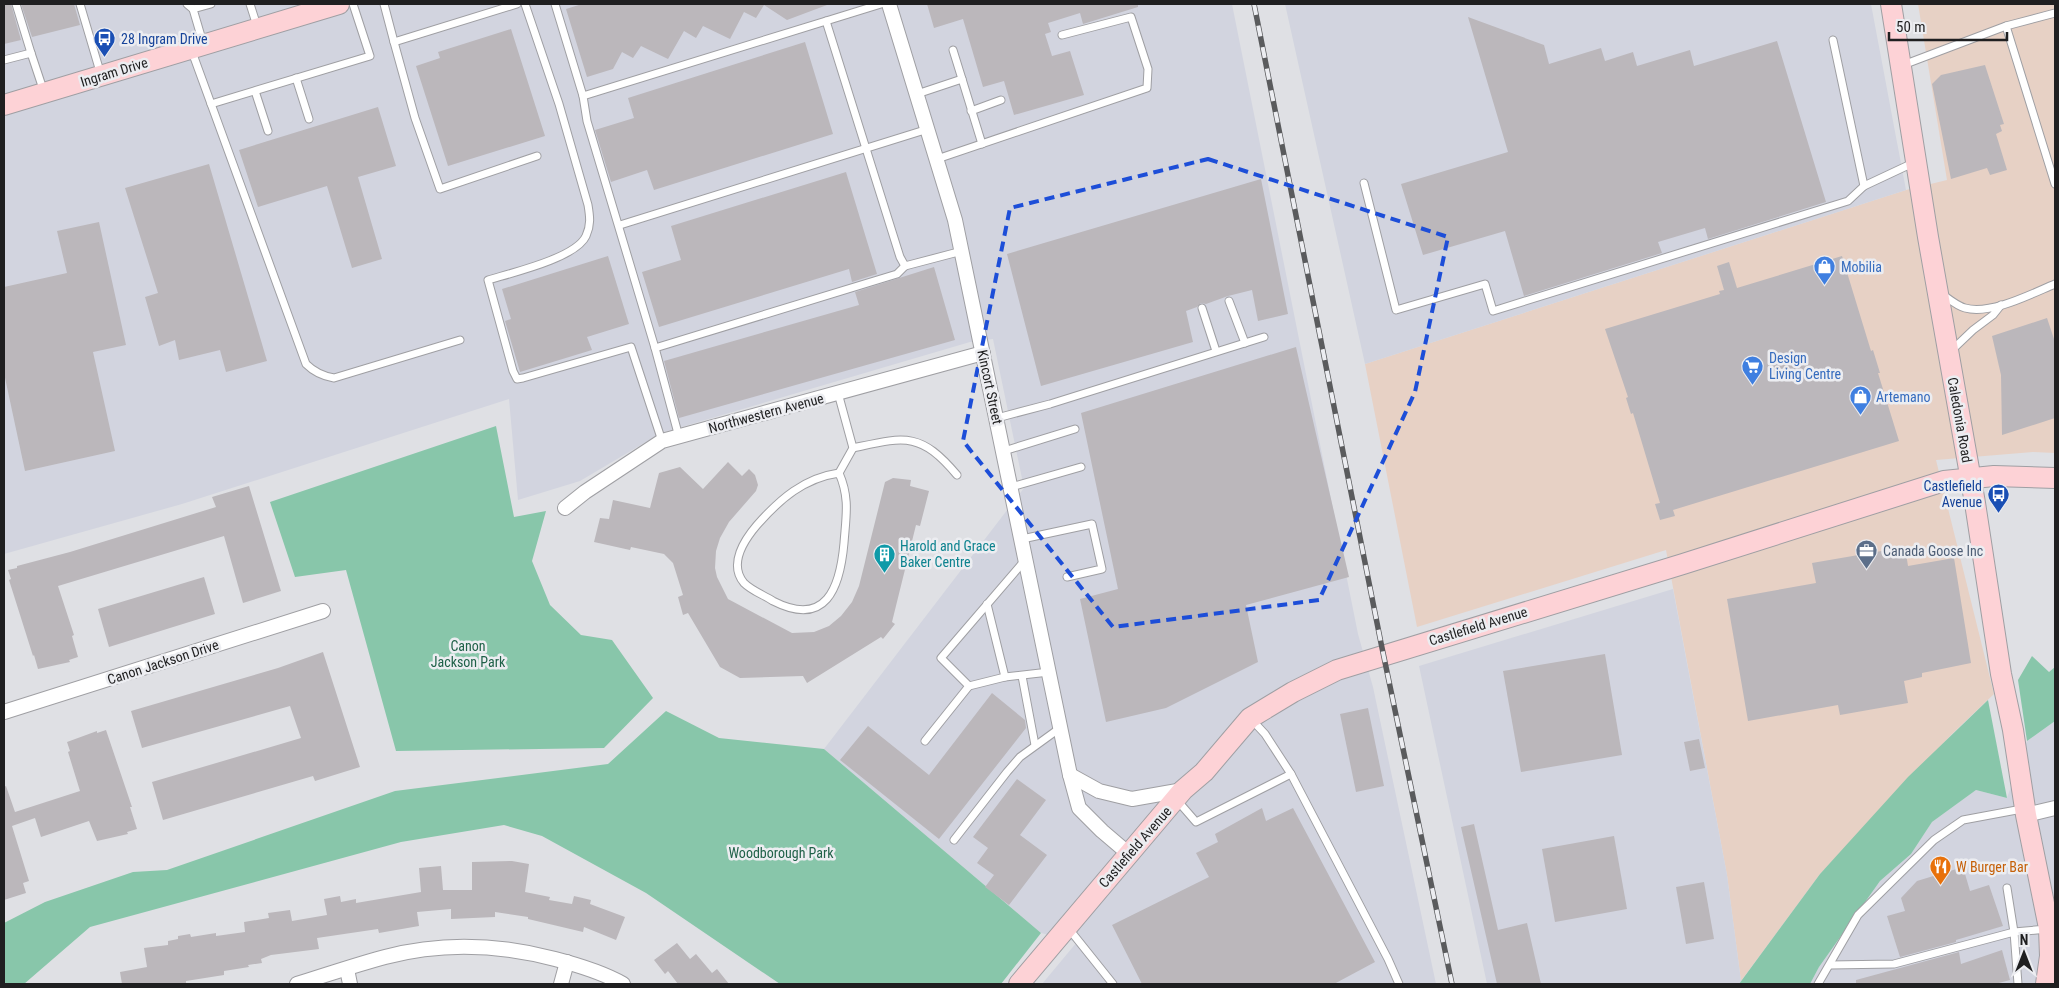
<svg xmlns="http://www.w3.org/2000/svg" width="2059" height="988" viewBox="0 0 2059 988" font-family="'Roboto Condensed',sans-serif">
	<rect width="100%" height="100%" fill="#dfe0e4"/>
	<!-- commercial -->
	<polygon fill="#e7d1c5" points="1918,4 2055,4 2055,453 2033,452 1936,460 1994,694 1952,734 1820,874 1741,981 1727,875 1666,550 1417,627 1365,364 1906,190 1947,180"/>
	<!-- built -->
	<g fill="#d2d4df">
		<polygon points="4,4 1232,4 1358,634 1373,687 1436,984 1042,984 1077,942 1041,933 824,749 1024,488 993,339 970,342 661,433 580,481 518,500 509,399 182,504 4,554"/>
		<polygon points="1285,4 1871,4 1906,190 1365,364"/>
		<polygon points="1673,589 1727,875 1741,981 1739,984 1487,984 1419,666"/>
		<polygon points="2055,721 2055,984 1810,984 1819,967 1880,881 1911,854 1932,822 1976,790 2007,798 2027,741"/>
	</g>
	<!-- green -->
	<g fill="#88c6aa">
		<polygon points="496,426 514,517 546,511 532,561 550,605 581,635 612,640 653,698 604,748 396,751 346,570 295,577 270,502"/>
		<polygon points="2032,656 2049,672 2055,667 2055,721 2027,741 2018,680"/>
		<polygon points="1988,700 2007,798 1976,790 1932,822 1911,854 1880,881 1819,967 1810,984 1739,984 1820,874 1908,777"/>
		<polygon points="666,711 719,738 824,749 1041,933 1001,984 780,984 646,893 542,836 504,825 401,842 90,927 24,984 4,984 4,923 45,902 133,872 167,870 395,791 608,764"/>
	</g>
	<!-- building -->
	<g fill="#bbb7bb">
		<polygon points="4,4 11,4 21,40 4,44"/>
		<polygon points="21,4 74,4 80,25 32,37"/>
		<polygon points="582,4 827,4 827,5 787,20 764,5 756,18 744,12 730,39 703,26 696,38 684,31 668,59 641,46 633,58 622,52 613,69 587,77 566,9"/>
		<polygon points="927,4 1138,4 1138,7 1083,24 1080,13 1048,23 1051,32 1045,34 1052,56 1070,51 1084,95 1014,115 1004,81 983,87 963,19 934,28"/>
		<polygon points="1468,17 1544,45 1549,64 1601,48 1605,61 1633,52 1637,66 1690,50 1694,66 1777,41 1826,202 1708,239 1705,228 1658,242 1662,253 1524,296 1505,231 1423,255 1401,184 1508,152"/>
		<polygon points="511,29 545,136 448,166 416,66 440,58 438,52"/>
		<polygon points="805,42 833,134 654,190 647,170 611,182 595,130 634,118 628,98"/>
		<polygon points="1985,65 2004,124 2000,125 2002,131 1996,134 2007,170 1990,175 1987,168 1951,179 1932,84 1941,75"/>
		<polygon points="378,107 396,166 358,177 382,259 352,268 327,186 258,207 239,150"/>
		<polygon points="209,164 267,361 226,372 220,350 179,360 175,340 159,346 145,297 158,293 125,188"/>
		<polygon points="846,172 877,274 852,282 849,269 659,327 642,272 681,260 671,226"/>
		<polygon points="1261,179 1288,314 1258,321 1252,290 1228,296 1206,304 1201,303 1197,307 1186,311 1193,342 1041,386 1007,254"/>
		<polygon points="99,222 126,345 93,352 115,451 25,471 4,373 4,287 67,273 57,231"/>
		<polygon points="608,256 629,324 587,337 592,350 520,372 505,321 511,319 502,289"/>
		<polygon points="1842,256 1871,351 1873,350 1880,373 1878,373 1899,441 1673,510 1675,516 1660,520 1655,504 1660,503 1633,413 1631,414 1626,398 1628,397 1605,329 1720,294 1719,291 1724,290 1717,266 1729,262 1737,288"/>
		<polygon points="934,267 955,340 679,418 664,361 859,305 855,292"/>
		<polygon points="2047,318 2055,342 2055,418 2002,435 2001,375 1992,336"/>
		<polygon points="1296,347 1349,577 1246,605 1258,662 1166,708 1106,722 1080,599 1118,589 1081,413"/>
		<polygon points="728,462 742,476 749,469 755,475 758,485 756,491 729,522 720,538 716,551 715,568 717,577 728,599 792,633 814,632 829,626 841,616 852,602 859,586 885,482 893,478 911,480 910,486 929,491 920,526 916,525 892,622 895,624 883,639 881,637 807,683 803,676 740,678 720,667 688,613 683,615 678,597 683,595 673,563 664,554 631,547 630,550 594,542 600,518 609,519 613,500 650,508 659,473 680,467 703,489"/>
		<polygon points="249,486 281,591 243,603 224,536 58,586 74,635 72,636 78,657 69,660 70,662 38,669 34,655 33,656 9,580 11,579 8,570 17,568 17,566 70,552 216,507 212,497"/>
		<polygon points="1905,547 1908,566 1954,558 1971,663 1922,673 1922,677 1904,681 1908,703 1840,715 1838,705 1748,721 1727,599 1816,583 1812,563"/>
		<polygon points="204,577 215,614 109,647 98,609"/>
		<polygon points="323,652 360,767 315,781 313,776 163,820 152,782 301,738 290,706 142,748 131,711 278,668"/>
		<polygon points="1605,654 1622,755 1521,772 1503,671"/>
		<polygon points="992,693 1025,720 1026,728 939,839 840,760 868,726 929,775"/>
		<polygon points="1368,708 1384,786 1356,792 1340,714"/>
		<polygon points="106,730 132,807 130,807 137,829 127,832 128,834 97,841 89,821 41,837 35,818 12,826 29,881 23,883 26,893 4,900 4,787 6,786 15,812 80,791 68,752 70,751 67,742 97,731 97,733"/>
		<polygon points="1699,739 1705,768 1690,771 1684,742"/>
		<polygon points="1017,779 1046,800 1020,835 1047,855 1009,905 985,887 994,875 977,863 988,848 973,837"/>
		<polygon points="1262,808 1266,821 1293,808 1375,962 1334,984 1142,984 1112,925 1209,877 1196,853 1218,842 1215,834"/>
		<polygon points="1474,824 1498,930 1527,923 1541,984 1497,984 1461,827"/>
		<polygon points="1614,836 1627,909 1555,922 1542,849"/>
		<polygon points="512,861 529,864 525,892 550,897 549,900 572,904 574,896 591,900 590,904 625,917 616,940 584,927 583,932 528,919 528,917 495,912 495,917 451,919 451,909 417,912 419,926 379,933 378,929 317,938 319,949 271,955 261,959 262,963 248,965 249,967 224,971 224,975 186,981 186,983 176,984 122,984 120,972 147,967 144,948 168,945 168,941 178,939 178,936 190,934 191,937 216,933 216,936 245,932 244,922 269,918 268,913 290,910 292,921 327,915 324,899 340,896 341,902 356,899 356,903 421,892 419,868 441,866 443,890 472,890 472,862"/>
		<polygon points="1963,867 1970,891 1989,885 2003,926 1956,940 1956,942 1900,957 1887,916 1905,911 1901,898 1917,881"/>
		<polygon points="1704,882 1714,939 1686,944 1676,887"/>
		<polygon points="677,943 690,959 696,954 712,973 717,969 729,984 678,984 668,971 665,974 654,960"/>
		<polygon points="2002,950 2010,980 1995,984 1856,984 1856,980 1959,952 1961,964"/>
	</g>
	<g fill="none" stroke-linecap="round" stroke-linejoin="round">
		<defs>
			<g id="lane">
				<polyline points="16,4 31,53"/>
				<polyline points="80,4 101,75"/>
				<polyline points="187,4 193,9"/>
				<polyline points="250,4 257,26"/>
				<polyline points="384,4 394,42 517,4"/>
				<path d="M525,4L559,104L588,205C590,217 591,225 586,236C576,258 511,273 488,280L513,371L517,379L523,378L631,347L662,441"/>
				<polyline points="555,4 583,96"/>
				<polyline points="881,4 826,21 900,257 905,266 962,251"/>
				<polyline points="826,21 583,96 587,121 655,348 897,274 905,266"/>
				<polyline points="2006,26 2055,184"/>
				<polyline points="1833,40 1864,186 1913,163"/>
				<polyline points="394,42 415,118 440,189 537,156"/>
				<polyline points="203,43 193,9 211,4"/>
				<path d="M191,49L306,364C314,372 322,376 334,378L460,340"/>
				<polyline points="953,50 962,79"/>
				<polyline points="4,60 31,53 44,92"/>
				<polyline points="1903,65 2006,26 2055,13"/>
				<polyline points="296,78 309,119"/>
				<polyline points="255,91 268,131"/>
				<polyline points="917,94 962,79 982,144"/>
				<polyline points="211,104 370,56 353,4"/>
				<polyline points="971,111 1001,100"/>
				<polyline points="937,159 1147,88 1148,69 1131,17 1062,35"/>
				<polyline points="1364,183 1396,310 1485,284 1493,311 1848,201 1864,186"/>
				<polyline points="620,225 928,129"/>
				<path d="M1942,294C1949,299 1957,306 1965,308C1991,315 2031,294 2055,284"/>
				<polyline points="1229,301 1245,343"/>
				<polyline points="1202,308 1216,351"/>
				<polyline points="655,348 679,437"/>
				<polyline points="1952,350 1973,330 1993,315 2001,305"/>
				<polyline points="838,393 853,448 839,473"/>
				<polyline points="997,418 1050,404 1264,337"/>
				<path d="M853,448C904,437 920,431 957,475"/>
				<polyline points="1004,451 1075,429"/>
				<path d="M839,473C850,498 846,516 844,543C840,588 826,628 773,601C764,595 752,591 744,583C728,564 745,539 757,525C780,499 804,478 839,473Z"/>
				<polyline points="1011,487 1081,467"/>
				<polyline points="1022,539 1092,524 1102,569 1067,577"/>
				<polyline points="987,604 1005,677"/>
				<polyline points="1022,676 1035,745"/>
				<polyline points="969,686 1005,677 1049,672"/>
				<polyline points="925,741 969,686 941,658 1026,559"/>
				<polyline points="1291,774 1388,959 1399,984"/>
				<polyline points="1176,799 1196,822 1291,774 1265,734 1252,720"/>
				<polyline points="954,840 1007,772 1020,757 1060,728"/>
				<polyline points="2007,888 2014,932 2018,984"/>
				<polyline points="1069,929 1113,984"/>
				<polyline points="1830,965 1894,964 2014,932 2047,929"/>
				<polyline points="1818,984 1858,915 1934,840 1963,820 2022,809"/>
			</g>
			<g id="street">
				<polyline points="889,4 955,220 1070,775 1079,808 1102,831 1129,854"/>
				<polyline points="565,508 585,492 662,441 983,353"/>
				<polyline points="4,712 323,611"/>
				<polyline points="1070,775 1099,791 1132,799 1183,790"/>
				<polyline points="2026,815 2055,808"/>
				<polyline points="347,969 350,984"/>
				<path d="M297,984C326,975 355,965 385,957C441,942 498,944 555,959C578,965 602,972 623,984"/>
				<polyline points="561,984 567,962"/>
			</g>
			<g id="secondary">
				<polyline points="1891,4 1928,237 1975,503 2001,674 2013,730 2026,815 2049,928 2050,956 2046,984"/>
				<polyline points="4,105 339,4"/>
				<polyline points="1019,984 1183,790 1204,772 1250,718 1293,692 1337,670 1683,564 1944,481 1994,476 2055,478"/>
			</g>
		</defs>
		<!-- lane casing -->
		<use href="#lane" stroke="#9f9fa3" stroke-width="9"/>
		<!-- street casing -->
		<use href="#street" stroke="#9f9fa3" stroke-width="16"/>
		<!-- secondary casing -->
		<use href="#secondary" stroke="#9f9fa3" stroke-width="22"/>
		<!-- lane -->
		<use href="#lane" stroke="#fff" stroke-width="7"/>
		<!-- street -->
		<use href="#street" stroke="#fff" stroke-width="14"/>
		<!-- secondary -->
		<use href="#secondary" stroke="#fdd2d6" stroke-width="20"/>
		<defs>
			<polyline id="rail" points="1254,4 1381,643 1452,984"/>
		</defs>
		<!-- rail casing -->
		<use href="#rail" stroke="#5a5b5d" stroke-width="5.5"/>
		<!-- rail -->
		<use href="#rail" stroke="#ecedf1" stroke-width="4" stroke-dasharray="11" stroke-linecap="butt"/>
	</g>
	<!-- marked area -->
	<path fill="none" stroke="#1d4ed8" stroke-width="4" stroke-dasharray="10 6" stroke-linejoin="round" d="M1208,159L1448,237L1415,392L1319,600L1113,627L963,441L1010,208Z"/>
	<!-- icons -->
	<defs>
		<symbol id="bus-pin" viewBox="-11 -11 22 30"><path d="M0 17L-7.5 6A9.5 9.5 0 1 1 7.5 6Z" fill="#1a4fb4" stroke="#ecedf1"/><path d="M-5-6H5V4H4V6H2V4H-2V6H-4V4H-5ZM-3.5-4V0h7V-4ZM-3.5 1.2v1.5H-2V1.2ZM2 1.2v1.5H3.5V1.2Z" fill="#fff"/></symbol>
		<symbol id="shop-pin" viewBox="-11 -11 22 30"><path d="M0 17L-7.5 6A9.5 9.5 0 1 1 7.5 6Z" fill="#3f7fe0" stroke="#ecedf1"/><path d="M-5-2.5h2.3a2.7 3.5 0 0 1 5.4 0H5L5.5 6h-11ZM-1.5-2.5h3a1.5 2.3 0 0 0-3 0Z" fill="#fff"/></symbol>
		<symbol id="supermarket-pin" viewBox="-11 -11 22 30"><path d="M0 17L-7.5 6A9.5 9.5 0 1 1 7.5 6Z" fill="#3f7fe0" stroke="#ecedf1"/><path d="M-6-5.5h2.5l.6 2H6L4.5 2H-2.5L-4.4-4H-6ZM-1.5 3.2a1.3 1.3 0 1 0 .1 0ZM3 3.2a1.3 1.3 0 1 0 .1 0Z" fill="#fff"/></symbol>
		<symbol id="office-pin" viewBox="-11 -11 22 30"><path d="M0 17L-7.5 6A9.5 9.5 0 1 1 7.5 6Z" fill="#5c6f8a" stroke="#ecedf1"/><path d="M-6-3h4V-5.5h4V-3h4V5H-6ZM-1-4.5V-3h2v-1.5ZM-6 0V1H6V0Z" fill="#fff"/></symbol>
		<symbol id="building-pin" viewBox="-11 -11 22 30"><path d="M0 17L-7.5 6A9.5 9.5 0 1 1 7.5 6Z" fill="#0f9aa8" stroke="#ecedf1"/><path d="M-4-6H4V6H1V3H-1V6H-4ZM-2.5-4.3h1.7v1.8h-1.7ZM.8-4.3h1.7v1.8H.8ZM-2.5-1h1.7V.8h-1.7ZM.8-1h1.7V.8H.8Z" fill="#fff"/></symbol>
		<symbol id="restaurant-pin" viewBox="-11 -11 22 30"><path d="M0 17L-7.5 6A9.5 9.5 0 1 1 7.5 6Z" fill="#e8710a" stroke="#ecedf1"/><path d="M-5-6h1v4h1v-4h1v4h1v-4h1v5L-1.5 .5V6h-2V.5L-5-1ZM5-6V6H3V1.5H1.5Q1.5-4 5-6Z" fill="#fff"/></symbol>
	</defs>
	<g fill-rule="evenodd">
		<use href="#bus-pin" x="92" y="26" width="25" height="34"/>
		<use href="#shop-pin" x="1812" y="254" width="25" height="34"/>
		<use href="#supermarket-pin" x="1740" y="354" width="25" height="34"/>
		<use href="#shop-pin" x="1848" y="384" width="25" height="34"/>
		<use href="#bus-pin" x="1986" y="482" width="25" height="34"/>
		<use href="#office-pin" x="1854" y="538" width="25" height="34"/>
		<use href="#building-pin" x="872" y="542" width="25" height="34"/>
		<use href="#restaurant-pin" x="1928" y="854" width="25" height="34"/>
	</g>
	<g text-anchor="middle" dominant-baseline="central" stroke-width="5" stroke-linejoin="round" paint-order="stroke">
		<!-- transit labels -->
		<g font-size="14" fill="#164399" stroke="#ecedf1" text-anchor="start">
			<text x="121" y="39">28 Ingram Drive</text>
			<text x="1982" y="486" text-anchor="end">Castlefield<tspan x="1982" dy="16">Avenue</tspan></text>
		</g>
		<!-- street labels -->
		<g font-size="14" fill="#1f1f20" stroke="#ecedf1">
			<text transform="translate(114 72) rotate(-17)">Ingram Drive</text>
			<text transform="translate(990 387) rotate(78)">Kincort Street</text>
			<text transform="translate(766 413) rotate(-15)">Northwestern Avenue</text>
			<text transform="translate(1960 420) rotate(80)">Caledonia Road</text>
			<text transform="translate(1478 626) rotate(-17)">Castlefield Avenue</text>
			<text transform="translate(163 662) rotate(-18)">Canon Jackson Drive</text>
			<text transform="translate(1135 847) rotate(-49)">Castlefield Avenue</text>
		</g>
		<!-- shop labels -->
		<g font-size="14" fill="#366cbe" stroke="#ecedf1" text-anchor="start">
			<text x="1841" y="267">Mobilia</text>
			<text x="1769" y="358">Design<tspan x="1769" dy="16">Living Centre</tspan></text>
			<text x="1876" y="397">Artemano</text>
		</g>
		<!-- culture labels -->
		<g font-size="14" fill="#0d838f" stroke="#ecedf1" text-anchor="start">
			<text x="900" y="546">Harold and Grace<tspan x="900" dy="16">Baker Centre</tspan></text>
		</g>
		<!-- service labels -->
		<g font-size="14" fill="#4e5e75" stroke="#ecedf1" text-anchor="start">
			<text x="1883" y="551">Canada Goose Inc</text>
		</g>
		<!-- park labels -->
		<g font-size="14" fill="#1f6148" stroke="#ecedf1">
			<text x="468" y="646">Canon<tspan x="468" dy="16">Jackson Park</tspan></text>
			<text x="781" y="853">Woodborough Park</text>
		</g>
		<!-- food labels -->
		<g font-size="14" fill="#c56008" stroke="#ecedf1" text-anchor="start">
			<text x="1956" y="867">W Burger Bar</text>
		</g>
	</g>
	<!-- border -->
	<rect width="2059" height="988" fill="none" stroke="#1f1f20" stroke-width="10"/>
	<!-- north arrow -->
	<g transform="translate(2024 953)" stroke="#ecedf1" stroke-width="4" paint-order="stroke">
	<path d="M0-4L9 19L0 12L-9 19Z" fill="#1f1f20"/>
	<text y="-8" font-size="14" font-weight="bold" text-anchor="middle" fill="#1f1f20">N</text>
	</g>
	<!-- scale -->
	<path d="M1889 32v8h118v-8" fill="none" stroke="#1f1f20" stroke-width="2.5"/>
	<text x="1896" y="32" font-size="15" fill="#1f1f20" stroke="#ecedf1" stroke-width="4" paint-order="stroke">50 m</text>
</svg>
